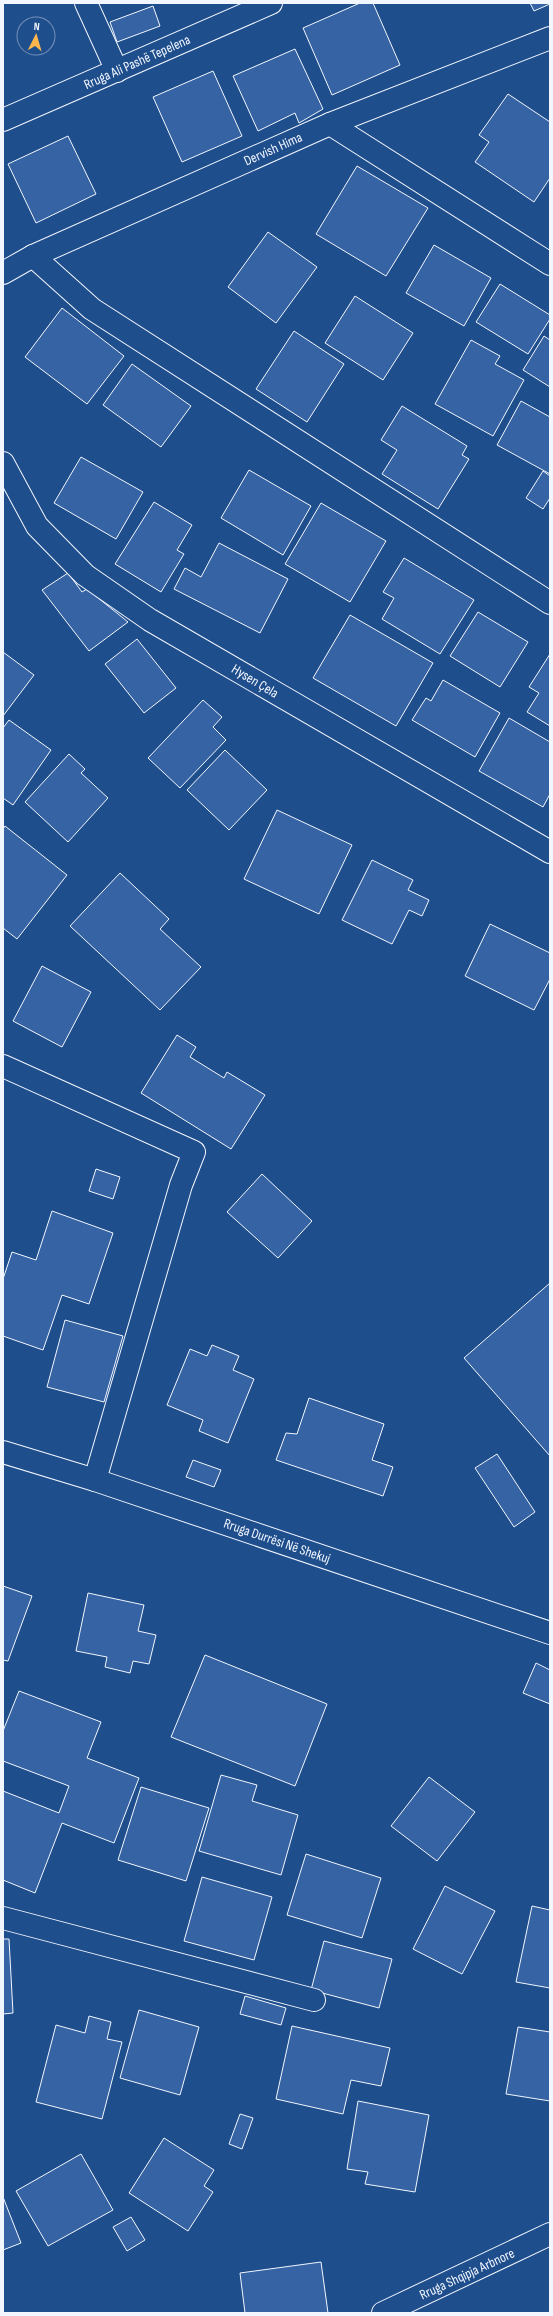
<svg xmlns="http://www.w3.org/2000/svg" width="553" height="2316" viewBox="0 0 553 2316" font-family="'Sofia Sans Condensed',sans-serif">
	<rect width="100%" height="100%" fill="#1f4e8c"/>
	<!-- building -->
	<g fill="#3563a3" stroke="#f2f6ff">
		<polygon points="360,3 373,3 400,65 332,95 303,28"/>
		<polygon points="530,3 550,3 550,4 534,11"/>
		<polygon points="153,6 160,26 117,42 110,22"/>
		<polygon points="295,49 323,109 299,123 295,113 258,131 233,76"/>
		<polygon points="213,71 242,136 182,162 153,97"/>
		<polygon points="508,94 550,122 550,178 534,202 475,162 489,142 479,135"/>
		<polygon points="68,136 96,194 36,223 8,164"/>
		<polygon points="357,166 428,208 386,276 316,234"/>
		<polygon points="268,232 317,267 276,323 228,287"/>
		<polygon points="434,245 491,278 464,326 406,293"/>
		<polygon points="500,284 550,315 550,319 528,354 476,322"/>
		<polygon points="355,296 413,333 383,380 325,343"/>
		<polygon points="62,308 124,356 87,404 25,357"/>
		<polygon points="294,331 344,364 307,422 256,389"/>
		<polygon points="544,336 550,340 550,387 523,370"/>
		<polygon points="471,340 500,356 495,364 524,380 493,436 435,404"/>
		<polygon points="132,364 191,406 161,447 103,405"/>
		<polygon points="521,401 550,417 550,474 497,445"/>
		<polygon points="402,406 467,446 462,455 469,459 438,509 382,474 397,450 381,440"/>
		<polygon points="81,457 143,492 116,539 54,503"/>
		<polygon points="249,470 311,506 283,555 221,518"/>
		<polygon points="543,471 550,476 550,498 543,509 526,498"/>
		<polygon points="154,502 192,525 177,550 184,554 161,592 115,564"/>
		<polygon points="321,503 386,541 350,602 285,564"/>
		<polygon points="219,543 288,579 260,633 174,589 185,568 201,577"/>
		<polygon points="404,558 474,600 440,654 382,619 394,598 383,592"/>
		<polygon points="68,573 82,592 87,589 128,622 89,651 42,590"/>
		<polygon points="478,612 528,642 500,687 450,656"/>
		<polygon points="350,615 433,663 396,726 313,678"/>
		<polygon points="137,639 176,688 144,713 105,664"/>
		<polygon points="3,652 34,675 3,716"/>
		<polygon points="550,654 550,726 527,712 539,693 529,687"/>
		<polygon points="443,680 500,713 475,757 412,720 426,698 431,701"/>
		<polygon points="203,700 222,717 213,727 226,740 180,788 148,758"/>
		<polygon points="509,718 550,742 550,794 543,807 479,771"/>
		<polygon points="9,720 51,750 13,805 3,798 3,728"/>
		<polygon points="225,750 267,790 229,830 187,790"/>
		<polygon points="69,754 85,769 81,773 108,798 68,842 25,802"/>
		<polygon points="277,810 352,845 319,914 244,879"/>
		<polygon points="5,826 67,875 17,939 3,928 3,829"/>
		<polygon points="372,860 413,880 408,890 429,900 422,916 409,910 392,944 342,920"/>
		<polygon points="120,873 169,919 160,929 201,967 160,1010 70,926"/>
		<polygon points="490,924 550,953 550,979 534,1010 465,976"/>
		<polygon points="42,966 91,992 62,1047 13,1021"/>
		<polygon points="177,1035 196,1047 190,1057 224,1078 227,1072 265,1095 231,1149 141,1093"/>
		<polygon points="96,1169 120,1177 113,1199 89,1191"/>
		<polygon points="262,1174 312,1221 278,1258 227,1212"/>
		<polygon points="52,1211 113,1233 89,1304 62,1295 43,1350 3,1336 3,1279 12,1252 36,1260"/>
		<polygon points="550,1283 550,1456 464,1358"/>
		<polygon points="65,1320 123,1336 104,1402 47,1387"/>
		<polygon points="212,1345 239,1356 233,1370 254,1379 228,1443 199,1431 203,1420 167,1405 190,1349 207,1356"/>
		<polygon points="309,1398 384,1424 372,1460 393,1467 383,1496 276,1460 286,1433 297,1434"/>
		<polygon points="497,1454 535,1512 514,1527 475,1468"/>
		<polygon points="193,1460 221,1470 214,1487 186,1477"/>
		<polygon points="3,1586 32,1596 8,1661 3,1660"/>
		<polygon points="88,1593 144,1605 138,1631 156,1635 149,1664 133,1661 130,1673 105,1667 107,1657 76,1651"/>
		<polygon points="205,1655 327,1704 295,1786 171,1737"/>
		<polygon points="536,1663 550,1670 550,1704 523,1693"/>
		<polygon points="19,1691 101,1722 87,1758 139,1778 114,1843 62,1823 35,1893 3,1880 3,1791 59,1813 69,1786 3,1761 3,1731"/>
		<polygon points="221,1775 257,1785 252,1801 298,1815 281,1875 199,1851"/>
		<polygon points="429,1777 475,1812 437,1861 391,1826"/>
		<polygon points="141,1787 209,1808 186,1881 118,1860"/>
		<polygon points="306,1854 381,1878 362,1938 287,1915"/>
		<polygon points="202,1877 272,1897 254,1960 184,1941"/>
		<polygon points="445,1886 495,1911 462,1974 413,1949"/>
		<polygon points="532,1906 550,1910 550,1988 516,1982"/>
		<polygon points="3,1939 9,1939 13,2013 3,2014"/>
		<polygon points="324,1941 392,1959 379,2008 311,1990"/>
		<polygon points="245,1996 286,2008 281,2025 240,2014"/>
		<polygon points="139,2010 199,2027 180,2095 120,2078"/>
		<polygon points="89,2016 111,2022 107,2039 122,2042 102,2119 36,2102 56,2025 85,2033"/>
		<polygon points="292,2026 390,2048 381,2086 351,2080 343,2114 276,2099"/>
		<polygon points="518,2027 550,2032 550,2101 506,2094"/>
		<polygon points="358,2101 429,2115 415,2192 365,2184 368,2172 347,2169"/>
		<polygon points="240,2114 253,2118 242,2149 229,2144"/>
		<polygon points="164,2138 214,2170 204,2186 213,2192 188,2231 129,2193"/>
		<polygon points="81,2154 113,2210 48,2246 16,2191"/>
		<polygon points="3,2197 21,2243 3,2250"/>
		<polygon points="131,2217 145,2240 127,2251 113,2227"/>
		<polygon points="321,2262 328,2313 245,2313 240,2273"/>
	</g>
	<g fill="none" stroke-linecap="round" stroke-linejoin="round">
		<defs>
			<g id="minor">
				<polyline points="86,3 117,71"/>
				<polyline points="3,120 271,3"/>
				<polyline points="330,124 550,264"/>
				<polyline points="33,256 92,309 550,603"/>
				<polyline points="3,273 33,256 330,124 550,38"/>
				<polyline points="3,463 37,526 85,575 150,620 550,852"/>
				<polyline points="3,1066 194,1152 181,1185 95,1480"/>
				<polyline points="3,1452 95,1480 550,1633"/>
				<polyline points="3,1918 314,2000"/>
				<polyline points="383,2313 550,2234"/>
			</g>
		</defs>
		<!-- minor casing -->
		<use href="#minor" stroke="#f2f6ff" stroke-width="24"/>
		<!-- minor -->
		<use href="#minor" stroke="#1f4e8c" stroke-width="22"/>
	</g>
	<g text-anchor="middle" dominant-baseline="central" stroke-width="3" stroke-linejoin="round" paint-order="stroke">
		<!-- street labels -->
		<g font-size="14" fill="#f2f6ff" stroke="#1f4e8c">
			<text transform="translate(137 62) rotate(-24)">Rruga Ali Pashë Tepelena</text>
			<text transform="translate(273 149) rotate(-24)">Dervish Hima</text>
			<text transform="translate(255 681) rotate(31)">Hysen Çela</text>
			<text transform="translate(277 1541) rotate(19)">Rruga Durrësi Në Shekuj</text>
			<text transform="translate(467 2274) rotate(-25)">Rruga Shqipja Arbnore</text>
		</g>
	</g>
	<!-- border -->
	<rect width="553" height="2316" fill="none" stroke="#f2f6ff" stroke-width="8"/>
	<!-- north arrow -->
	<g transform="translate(36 36) rotate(5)"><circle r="19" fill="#1f4e8c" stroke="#7391ba"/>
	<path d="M0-3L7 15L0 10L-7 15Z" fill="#ffb74d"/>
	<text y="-6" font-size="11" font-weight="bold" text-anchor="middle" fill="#f2f6ff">N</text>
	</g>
</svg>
